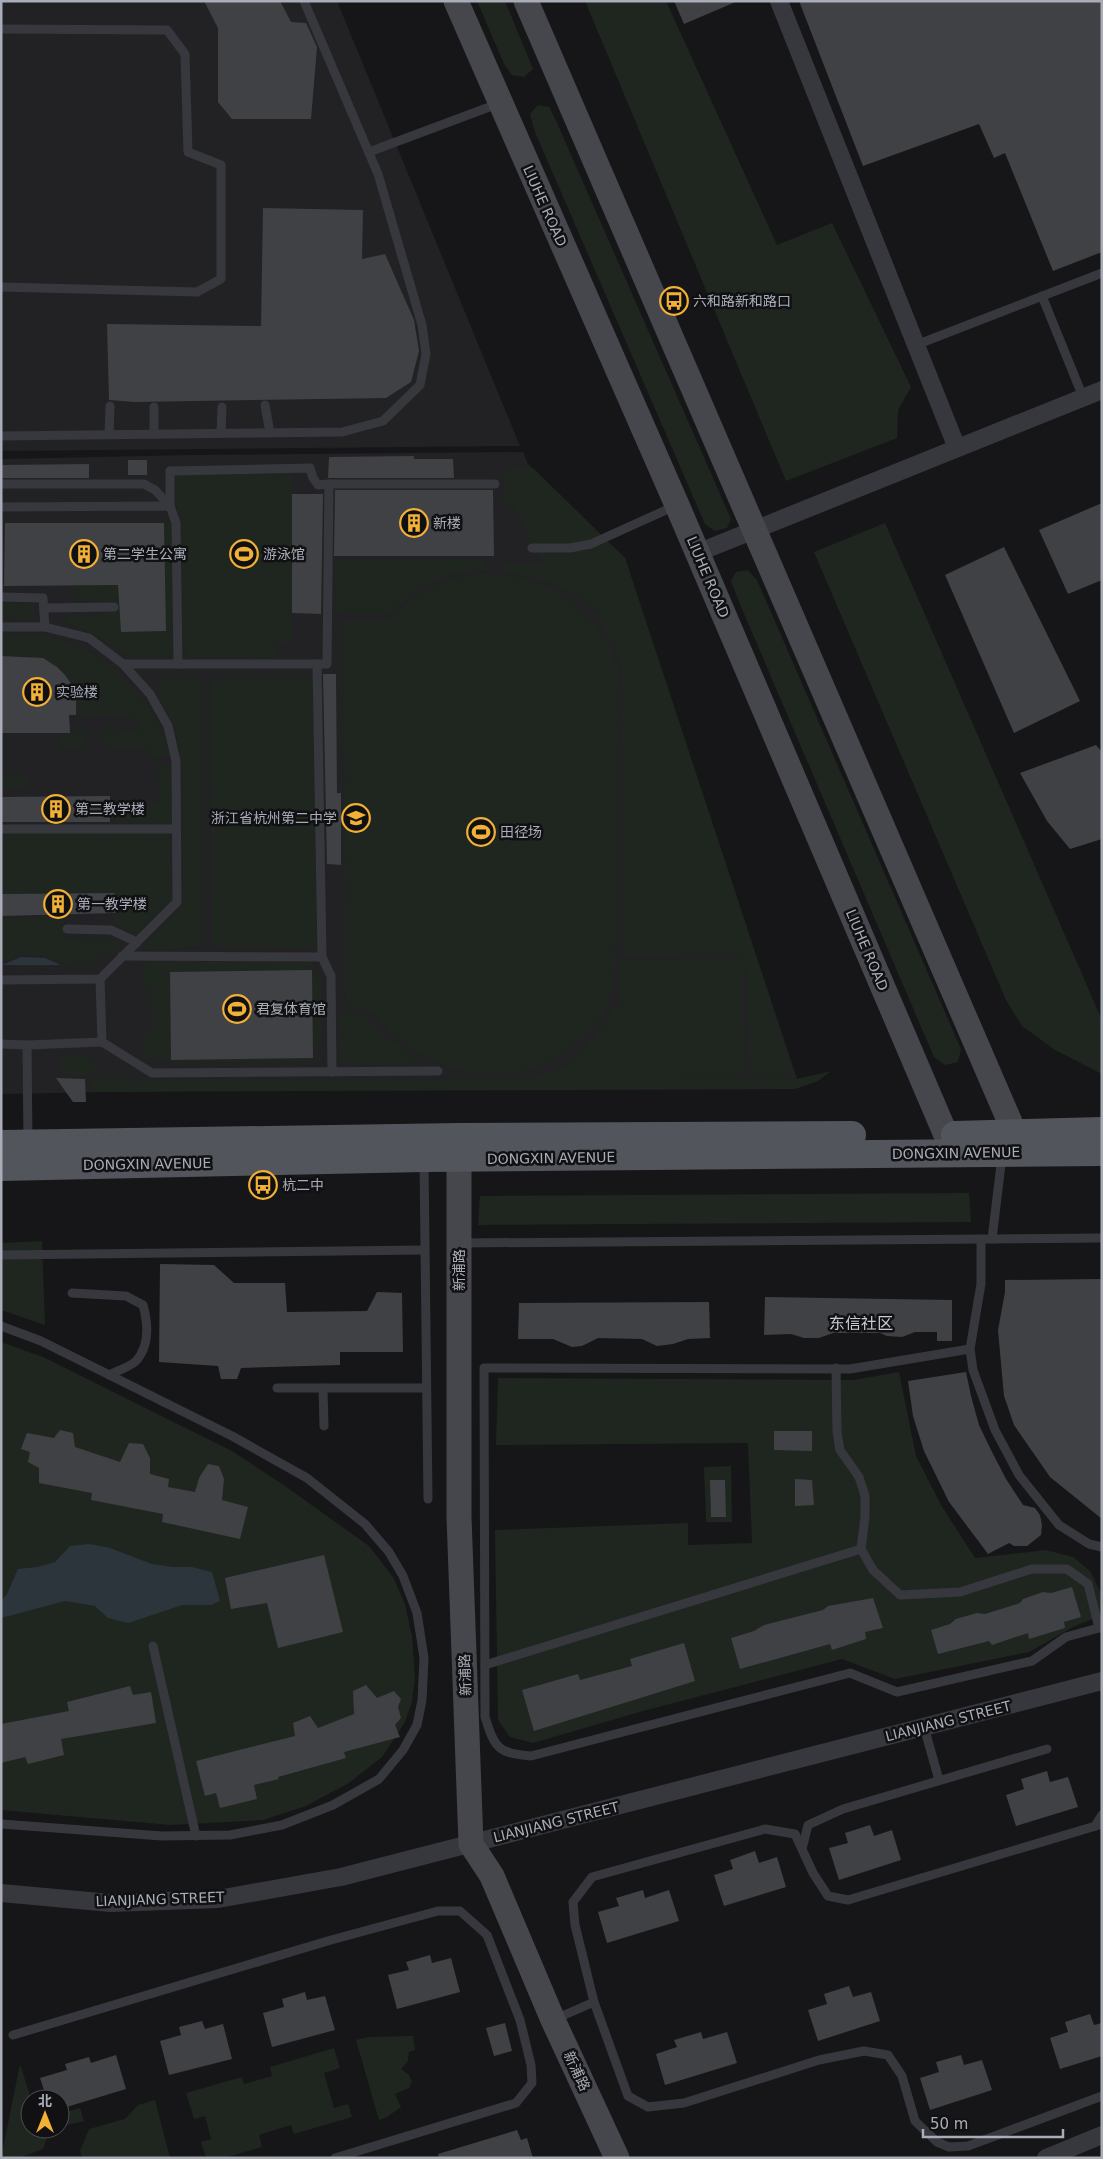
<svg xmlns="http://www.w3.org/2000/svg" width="1103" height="2159" viewBox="0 0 1103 2159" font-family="'DejaVu Sans','Noto Sans SC',sans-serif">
	<rect width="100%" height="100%" fill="#161618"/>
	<!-- built -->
	<g fill="#222225">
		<polygon points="1,1 337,1 520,446 1,451"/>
		<polygon points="523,452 528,464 625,558 797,1079 1,1094 1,459 192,455"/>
	</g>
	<!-- green -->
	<g fill="#1e261f">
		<polygon points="477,1 505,1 533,69 524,77 512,75 504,64"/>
		<polygon points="585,1 666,1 777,245 832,223 911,387 898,410 897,438 786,481"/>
		<polygon points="538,105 549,107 557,123 731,519 727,528 715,531 705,524 535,132 530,114"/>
		<polygon points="292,468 292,643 277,643 277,658 191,657 186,654 182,641 181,520 175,502 176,474"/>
		<path d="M505,469H534L625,558L796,1077L750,1076L747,972L743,964L745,1077L619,1079H797L831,1071L818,1081L795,1089L91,1092L90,1080H528L563,1067L580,1053L596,1035L620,998L621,960L741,958L739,955H623L622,670C614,638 593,604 563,588C545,579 523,575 503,571V564H543L513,504L505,505Z"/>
		<polygon points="164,523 172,523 173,657 125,655 93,633 68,624 67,615 101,616 102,600 72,599 71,586 128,585 119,605 121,632 166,631"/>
		<polygon points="885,523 1102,1020 1102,1074 1055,1050 1022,1026 1006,1000 814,552"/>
		<polygon points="336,560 482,560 488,571 456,573 426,584 386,615 336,614"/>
		<polygon points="748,570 757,580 961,1049 958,1062 945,1065 934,1057 739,602 731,581 736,572"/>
		<path d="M470,575C481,575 493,573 504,575C554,580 602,615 616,664C618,671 618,679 618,687L615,977C611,1004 602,1020 582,1039C519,1100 422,1077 373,1011H345L344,621H386C413,596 433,581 470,575Z"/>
		<polygon points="1,603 34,604 35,619 1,618"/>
		<path d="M1,636C16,636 33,634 48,637C108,647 154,700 171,757H152L149,749H114L104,741V729L142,731L138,723L130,717L76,715C74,661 49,656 1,656Z"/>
		<polygon points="313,677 317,948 212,947 210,679"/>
		<polygon points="160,680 201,680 201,947 147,950 147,942 183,905 182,762 174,727 161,699"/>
		<polygon points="73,729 87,730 86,749 60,749 61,735 73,735"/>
		<polygon points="172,765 172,823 117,823 117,805 159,805 157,766"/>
		<polygon points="1,774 27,774 27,784 25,788 1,788"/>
		<polygon points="1,833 170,834 172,898 135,936 127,930 115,926 115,893 1,894"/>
		<polygon points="63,917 63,938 112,937 120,940 120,949 117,953 105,954 91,966 68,966 46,956 20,955 1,962 1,918"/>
		<polygon points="144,962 312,962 313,974 321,975 322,1046 314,1048 313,1063 159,1062 158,1057 143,1058 143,1031 153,1031 151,987 144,986"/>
		<path d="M340,1015H366C380,1035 400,1046 420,1060V1064L339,1063Z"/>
		<path d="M62,1056C87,1056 88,1051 100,1074H62Z"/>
		<polygon points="969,1193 971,1222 478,1225 480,1196"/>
		<polygon points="42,1241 45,1325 1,1310 1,1243"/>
		<polygon points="1,1342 43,1357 232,1451 285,1486 369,1546 393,1577 405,1604 412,1637 415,1677 412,1702 405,1722 382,1757 349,1783 306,1806 263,1820 170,1825 1,1810"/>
		<polygon points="899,1372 916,1456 941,1505 975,1558 1046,1550 1073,1557 1090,1571 1102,1595 1102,1615 1075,1626 1029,1652 895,1679 842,1659 643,1711 533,1743 510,1737 498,1720 495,1530 688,1523 688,1545 752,1543 748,1443 496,1445 498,1378 854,1380"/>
		<polygon points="731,1466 732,1522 706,1522 704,1467"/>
		<polygon points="413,2036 415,2050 409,2052 408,2061 401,2069 409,2075 412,2081 409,2088 395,2094 401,2107 387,2117 379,2120 356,2040 369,2037"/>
		<polygon points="334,2048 340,2068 324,2073 334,2108 348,2104 352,2117 294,2134 291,2125 259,2135 262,2147 224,2158 206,2158 201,2142 211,2139 205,2116 194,2119 186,2093 242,2077 244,2084 272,2076 270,2067"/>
		<polygon points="20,2064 31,2099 30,2129 56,2129 48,2135 43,2149 19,2158 1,2158"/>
		<polygon points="155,2100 170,2158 82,2158 80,2151 89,2129 125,2119 138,2105"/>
		<polygon points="80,2108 84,2121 60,2127 60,2114"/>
	</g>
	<!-- water -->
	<g fill="#2c353c">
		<polygon points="21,957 45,958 61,965 2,965"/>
		<polygon points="90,1544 110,1548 152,1564 173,1567 192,1567 212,1572 220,1601 211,1605 182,1605 128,1623 108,1618 95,1606 65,1601 1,1618 1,1601 7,1594 18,1569 38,1567 55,1562 70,1546"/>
	</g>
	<!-- building -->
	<g fill="#404145">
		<polygon points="204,1 280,1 291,22 306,23 317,47 311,119 232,119 218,102 218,28"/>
		<polygon points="674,1 738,1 684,24"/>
		<polygon points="799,1 1102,1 1102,252 1053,271 1005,153 994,158 979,124 863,166"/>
		<polygon points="263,208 363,210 362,259 385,254 414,320 419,351 411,382 386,398 135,402 109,400 107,324 261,326"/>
		<polygon points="414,456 414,459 453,459 454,478 328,478 329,457"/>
		<rect x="128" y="460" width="19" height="15"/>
		<polygon points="89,464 89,478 1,478 1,465"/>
		<polygon points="335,490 493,490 494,556 334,556"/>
		<polygon points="292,494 323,494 321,614 292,613"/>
		<polygon points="1102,503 1102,580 1068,594 1039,530"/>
		<polygon points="5,523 164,523 166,631 121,632 118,585 4,586"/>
		<polygon points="1004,547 1080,701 1014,733 945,575"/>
		<polygon points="1,656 43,658 57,667 65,675 72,685 76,699 76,715 69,715 70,733 1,733"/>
		<polygon points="323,674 336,674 337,793 341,793 341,865 327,864"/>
		<polygon points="1096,745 1102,752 1102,839 1070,849 1047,821 1020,773"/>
		<polygon points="110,796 110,822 1,822 1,797"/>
		<polygon points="115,893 115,913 1,916 1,894"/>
		<polygon points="312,970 313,1058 171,1060 170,972"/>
		<polygon points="56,1078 85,1079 86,1102 73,1102"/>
		<polygon points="160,1264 214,1265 234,1283 285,1283 287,1312 367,1311 377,1292 402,1293 403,1352 340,1352 340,1365 241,1368 237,1379 221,1379 218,1366 159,1362"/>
		<polygon points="1102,1279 1102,1519 1050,1477 1014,1425 1004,1396 998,1330 1005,1292 1005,1280"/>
		<polygon points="765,1297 952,1300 952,1341 937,1341 937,1332 915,1332 902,1337 887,1336 880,1333 833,1333 819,1338 804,1338 791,1334 764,1335"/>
		<polygon points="709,1302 710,1338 688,1339 673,1344 657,1346 642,1339 598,1338 582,1346 572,1347 553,1339 518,1339 519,1303"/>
		<polygon points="966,1372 971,1396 979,1425 991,1450 1006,1479 1023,1505 1035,1508 1040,1515 1042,1525 1041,1535 1027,1546 1014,1546 1009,1543 988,1554 949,1502 924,1451 913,1416 908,1381"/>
		<polygon points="60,1430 73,1433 75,1447 120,1462 129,1443 143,1444 150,1458 150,1474 169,1479 168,1487 195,1492 199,1478 208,1464 219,1466 224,1479 222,1500 248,1507 240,1539 162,1522 163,1514 91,1500 92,1493 39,1483 39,1468 28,1462 30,1452 21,1449 27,1433 54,1438"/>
		<polygon points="774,1431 812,1431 812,1451 774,1450"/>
		<polygon points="795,1479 812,1480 814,1505 795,1506"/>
		<polygon points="710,1480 725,1480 726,1517 711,1517"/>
		<polygon points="324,1555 343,1632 278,1648 267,1603 231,1609 225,1578"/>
		<polygon points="1072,1587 1081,1617 1064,1622 1065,1628 1029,1639 1028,1633 992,1645 989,1641 938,1654 931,1630 950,1624 956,1619 977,1613 985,1614 1020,1603 1023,1599 1043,1592 1051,1593"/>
		<polygon points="873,1598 883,1628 865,1632 866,1639 832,1650 830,1644 740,1669 731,1638 754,1631 764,1625 823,1610 828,1606"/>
		<polygon points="684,1643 695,1681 534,1731 522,1690 578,1674 580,1680 632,1666 630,1659"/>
		<polygon points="366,1685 377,1698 394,1691 401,1699 398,1707 401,1718 395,1725 400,1737 344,1752 346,1758 278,1777 279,1779 254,1785 257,1799 220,1808 216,1793 205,1796 196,1761 295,1736 293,1723 310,1716 318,1728 354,1714 353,1691"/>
		<polygon points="130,1686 133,1695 151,1692 156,1723 61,1739 64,1755 28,1764 25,1757 1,1763 1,1724 69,1711 67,1702"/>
		<polygon points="1047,1771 1050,1782 1068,1777 1078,1807 1016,1826 1006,1795 1024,1789 1021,1779"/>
		<polygon points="870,1825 874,1836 892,1830 901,1860 839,1880 829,1848 848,1843 845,1833"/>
		<polygon points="755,1851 759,1863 777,1857 786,1887 724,1906 714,1875 733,1869 730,1860"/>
		<polygon points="643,1890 645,1898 669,1890 679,1921 607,1943 598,1912 619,1906 616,1898"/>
		<polygon points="430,1955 432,1963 451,1958 460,1992 397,2009 388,1975 409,1970 406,1962"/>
		<polygon points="849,1986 853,1997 871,1992 880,2021 818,2041 808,2010 827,2004 824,1994"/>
		<polygon points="305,1992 307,2000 325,1996 335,2030 272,2047 263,2013 284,2007 282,1999"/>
		<polygon points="1090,2014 1094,2025 1102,2023 1102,2056 1060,2069 1050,2038 1068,2032 1065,2022"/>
		<polygon points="202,2021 205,2029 223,2024 232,2059 169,2075 160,2041 181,2035 179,2027"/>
		<polygon points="505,2023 512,2051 494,2056 486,2028"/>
		<polygon points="701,2032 703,2039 727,2032 737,2063 665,2085 656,2054 677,2047 674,2040"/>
		<polygon points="116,2055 126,2089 60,2109 60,2099 47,2099 40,2078 67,2070 65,2064 89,2057 91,2063"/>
		<polygon points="961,2055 964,2065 982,2060 992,2090 930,2110 920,2078 939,2072 936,2062"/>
		<polygon points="517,2130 521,2140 527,2138 533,2158 439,2158 438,2154"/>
	</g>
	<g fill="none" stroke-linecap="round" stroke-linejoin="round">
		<!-- lane -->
		<g stroke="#37383d" stroke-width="9">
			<polyline points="1,29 167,30 185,54 188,152 221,165 221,279 197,292 1,287"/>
			<polyline points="369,152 500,103"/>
			<polyline points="1042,296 1083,397"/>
			<polyline points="916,345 1102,273"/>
			<polyline points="265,405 270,433"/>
			<polyline points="154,407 154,434"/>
			<polyline points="221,433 222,407"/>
			<polyline points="109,434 110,406"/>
			<polyline points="1,436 342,432 383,421 420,385 426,354 422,325 378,174 304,1"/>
			<polyline points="1,484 144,484 155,490 170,506"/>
			<polyline points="329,484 495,484"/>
			<polyline points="1,507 170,506 176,523 178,664"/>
			<polyline points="532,548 570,548 591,544 675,506"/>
			<polyline points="1,597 43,598 45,627"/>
			<polyline points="44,608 114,607"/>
			<polyline points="1,627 45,627 89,638 123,664 150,694 168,726 176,761 177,902 100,979 1,980"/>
			<polyline points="123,664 327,664 329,484 318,485 313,478 310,468 170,471 170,506"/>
			<polyline points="317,664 322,957 331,976 332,1072"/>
			<polyline points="1,829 176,829"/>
			<polyline points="67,929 111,930 137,942"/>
			<polyline points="122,956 322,957"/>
			<polyline points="102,1042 152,1073 438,1071"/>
			<polyline points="1,1044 27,1045 28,1141"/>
			<polyline points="27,1045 102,1042 100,979"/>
			<polyline points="424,1161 428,1499"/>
			<polyline points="981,1239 981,1284 970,1349 973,1370 995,1430 1019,1475 1059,1525 1089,1544 1102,1547"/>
			<polyline points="992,1239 1002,1156"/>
			<polyline points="460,1243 1102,1238"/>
			<polyline points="1,1255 424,1250"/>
			<path d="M72,1293L126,1296L143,1305C148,1323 150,1344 137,1360C132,1366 117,1371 109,1375"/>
			<polyline points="1,1326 41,1341 232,1436 307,1478 365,1524 389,1552 403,1576 417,1613 424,1658 422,1700 417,1725 403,1750 379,1779 333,1805 282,1825 230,1835 162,1836 1,1824"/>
			<path d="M970,1349L850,1369L484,1368L485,1717C495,1749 498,1753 531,1756L850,1673L897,1692L1032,1661L1066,1637L1102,1627"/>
			<polyline points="836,1368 837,1432 840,1450 859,1477 865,1496 865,1517 861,1549 873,1570 900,1595 960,1592 1032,1569 1067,1569 1088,1584 1099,1628"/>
			<polyline points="277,1388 426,1388"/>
			<polyline points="323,1388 324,1426"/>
			<polyline points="153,1646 196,1836"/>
			<polyline points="485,1665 861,1549"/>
			<polyline points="924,1727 939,1780"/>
			<polyline points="1102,1824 848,1900 828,1896 813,1873 795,1834 765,1829 592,1877 573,1902 575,1925 594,2002 628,2096 648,2107 684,2103 819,2060 864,2051 888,2055 902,2076 915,2121 937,2142 949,2147 968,2146 1102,2096"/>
			<polyline points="1095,1826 1102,1815"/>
			<polyline points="802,1849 808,1825 843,1809 1047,1749"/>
			<polyline points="553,2020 594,2002"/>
			<polyline points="13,2035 331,1940 438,1911 460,1911 487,1935 520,2020 531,2065 532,2083 516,2103 335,2158"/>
		</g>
		<!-- street -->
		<g stroke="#37383d" stroke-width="18">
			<polyline points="779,1 957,448"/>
			<polyline points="697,553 1102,390"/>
			<polyline points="1,1893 111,1903 218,1899 341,1877 1102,1681"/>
			<polyline points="1046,2158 1102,2135"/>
		</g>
		<!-- secondary -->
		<g stroke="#45474d" stroke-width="25">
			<polyline points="456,1 677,505 946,1135 959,1153"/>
			<polyline points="526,1 1022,1150"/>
			<polyline points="459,1159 459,1517 471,1844 492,1876 553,2020 617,2158"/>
		</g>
		<!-- primary -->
		<g stroke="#53555c" stroke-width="28">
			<polyline points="955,1135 1102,1131"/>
			<polyline points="1,1144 460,1137 852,1135"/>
			<polyline points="1,1167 424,1158 1102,1152"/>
		</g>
	</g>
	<!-- icons -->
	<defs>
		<symbol id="bus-ring" viewBox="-11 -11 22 22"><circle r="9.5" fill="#111113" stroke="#f2b134" stroke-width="1.5"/><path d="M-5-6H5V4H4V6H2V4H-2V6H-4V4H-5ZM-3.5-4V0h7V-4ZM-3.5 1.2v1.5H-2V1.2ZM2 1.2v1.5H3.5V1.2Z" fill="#f2b134"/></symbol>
		<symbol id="building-ring" viewBox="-11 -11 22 22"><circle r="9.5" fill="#111113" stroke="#f2b134" stroke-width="1.5"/><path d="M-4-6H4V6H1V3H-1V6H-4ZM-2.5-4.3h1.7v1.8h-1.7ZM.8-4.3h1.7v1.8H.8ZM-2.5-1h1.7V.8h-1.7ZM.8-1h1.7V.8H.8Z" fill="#f2b134"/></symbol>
		<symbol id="stadium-ring" viewBox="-11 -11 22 22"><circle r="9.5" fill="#111113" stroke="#f2b134" stroke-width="1.5"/><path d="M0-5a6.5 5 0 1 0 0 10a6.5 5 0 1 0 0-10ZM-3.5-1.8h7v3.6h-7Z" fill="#f2b134"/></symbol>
		<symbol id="school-ring" viewBox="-11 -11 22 22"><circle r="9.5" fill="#111113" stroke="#f2b134" stroke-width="1.5"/><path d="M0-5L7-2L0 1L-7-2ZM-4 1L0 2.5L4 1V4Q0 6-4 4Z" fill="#f2b134"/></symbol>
	</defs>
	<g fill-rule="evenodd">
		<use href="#bus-ring" x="658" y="285" width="32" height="32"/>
		<use href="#building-ring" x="398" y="507" width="32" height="32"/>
		<use href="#building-ring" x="68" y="538" width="32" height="32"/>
		<use href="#stadium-ring" x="228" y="538" width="32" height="32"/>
		<use href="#building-ring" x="21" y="676" width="32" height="32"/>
		<use href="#building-ring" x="40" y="793" width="32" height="32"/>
		<use href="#school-ring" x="340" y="802" width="32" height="32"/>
		<use href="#stadium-ring" x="465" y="816" width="32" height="32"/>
		<use href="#building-ring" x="42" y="888" width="32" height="32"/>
		<use href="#stadium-ring" x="221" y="993" width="32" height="32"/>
		<use href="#bus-ring" x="247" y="1169" width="32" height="32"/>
	</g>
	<g text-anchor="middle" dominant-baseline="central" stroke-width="5" stroke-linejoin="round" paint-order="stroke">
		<!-- street labels -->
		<g font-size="14" fill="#a8adb8" stroke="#111113">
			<text transform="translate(545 206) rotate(66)">LIUHE ROAD</text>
			<text transform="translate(708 577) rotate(67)">LIUHE ROAD</text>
			<text transform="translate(867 950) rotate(67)">LIUHE ROAD</text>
			<text transform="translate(956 1153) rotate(-1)">DONGXIN AVENUE</text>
			<text transform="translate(551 1158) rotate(-1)">DONGXIN AVENUE</text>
			<text transform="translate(147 1164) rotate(-1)">DONGXIN AVENUE</text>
			<text transform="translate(459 1270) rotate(-90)">新浦路</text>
			<text transform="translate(465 1675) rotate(-92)">新浦路</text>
			<text transform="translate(948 1721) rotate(-14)">LIANJIANG STREET</text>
			<text transform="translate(556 1822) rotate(-14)">LIANJIANG STREET</text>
			<text transform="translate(160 1899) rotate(-2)">LIANJIANG STREET</text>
			<text transform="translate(577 2071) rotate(65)">新浦路</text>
		</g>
		<!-- poi labels -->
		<g font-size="14" fill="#a8adb8" stroke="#111113" text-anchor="start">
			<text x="693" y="301">六和路新和路口</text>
			<text x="433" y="523">新楼</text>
			<text x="103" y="554">第二学生公寓</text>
			<text x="263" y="554">游泳馆</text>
			<text x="56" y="692">实验楼</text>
			<text x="75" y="809">第二教学楼</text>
			<text x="337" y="818" text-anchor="end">浙江省杭州第二中学</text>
			<text x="500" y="832">田径场</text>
			<text x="77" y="904">第一教学楼</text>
			<text x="256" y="1009">君复体育馆</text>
			<text x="282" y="1185">杭二中</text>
		</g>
		<!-- quarter labels -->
		<g font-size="16" fill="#c9ccd4" stroke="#111113">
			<text x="861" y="1323">东信社区</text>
		</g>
	</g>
	<!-- border -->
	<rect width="1103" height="2159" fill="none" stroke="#a8adb8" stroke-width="5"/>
	<!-- north arrow -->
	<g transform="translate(45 2114)"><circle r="24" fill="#111113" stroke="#4d4f55"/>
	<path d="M0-4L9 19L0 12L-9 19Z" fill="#f2b134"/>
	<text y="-8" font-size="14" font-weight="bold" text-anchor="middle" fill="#a8adb8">北</text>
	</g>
	<!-- scale -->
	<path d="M923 2129v8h140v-8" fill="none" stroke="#a8adb8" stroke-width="2.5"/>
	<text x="930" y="2129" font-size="15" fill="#a8adb8" stroke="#111113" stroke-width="4" paint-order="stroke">50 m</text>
</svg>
